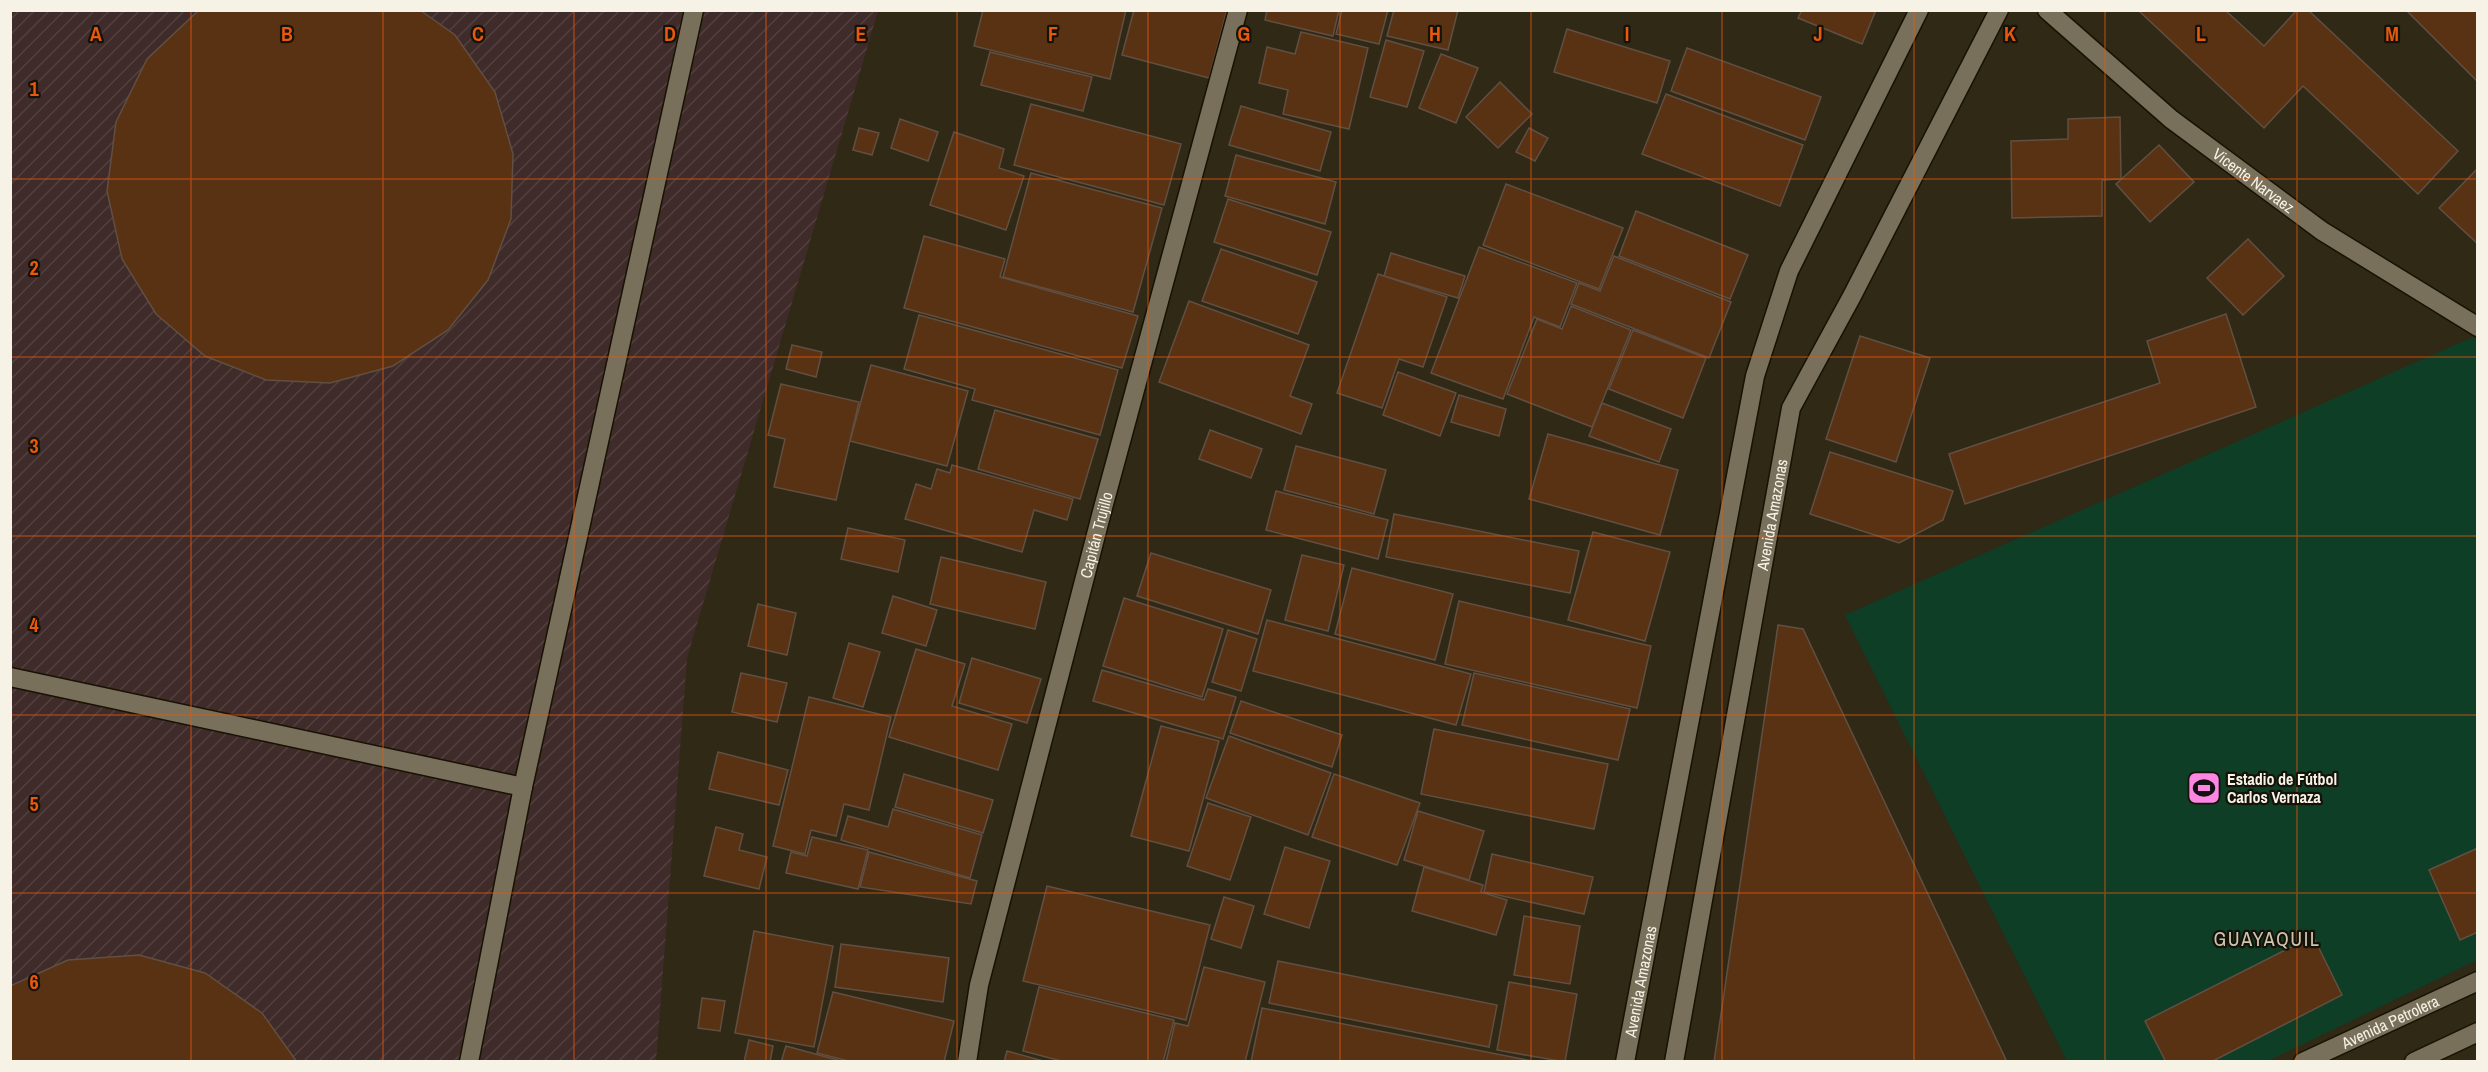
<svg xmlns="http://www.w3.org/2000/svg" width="2488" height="1072" viewBox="0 0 2488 1072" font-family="'Archivo Narrow',sans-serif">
	<defs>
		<pattern id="industrial-furrows" width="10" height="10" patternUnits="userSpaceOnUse" patternTransform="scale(1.5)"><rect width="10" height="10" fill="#3f2b2a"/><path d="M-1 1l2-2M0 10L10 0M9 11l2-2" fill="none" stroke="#52403f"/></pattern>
	</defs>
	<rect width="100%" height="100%" fill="#302916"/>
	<!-- industrial -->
	<polygon fill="url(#industrial-furrows)" points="10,11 878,11 687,658 656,1061 11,1061"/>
	<!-- pitch -->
	<polygon fill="#0e3e25" points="2473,337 2478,346 2477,960 2268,1061 2067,1061 1845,615"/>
	<!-- building -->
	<g fill="#593214" stroke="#614f42" stroke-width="1.5">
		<polygon points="420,10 455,35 495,92 513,154 511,219 488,280 448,330 393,366 330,383 266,380 205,356 156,314 122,259 107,191 116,122 147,59 199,10"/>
		<polygon points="983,10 1126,10 1110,79 974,46"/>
		<polygon points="1134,10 1227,10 1209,78 1122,55"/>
		<polygon points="1267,10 1339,10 1333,36 1265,20"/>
		<polygon points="1342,10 1388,10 1379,44 1336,34"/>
		<polygon points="1394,10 1458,10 1448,50 1387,36"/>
		<polygon points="1802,10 1876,10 1862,44 1798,18"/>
		<polygon points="2138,10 2225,10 2264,46 2297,10 2308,10 2458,151 2418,194 2303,86 2264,128"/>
		<polygon points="2406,10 2478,10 2478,82"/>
		<polygon points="1567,29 1670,61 1657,103 1554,72"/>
		<polygon points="1301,32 1368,48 1349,129 1283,114 1288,90 1259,83 1267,47 1295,54"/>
		<polygon points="1386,40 1424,51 1407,107 1370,97"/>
		<polygon points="1687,48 1821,97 1805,140 1671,91"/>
		<polygon points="990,52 1092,77 1083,111 981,85"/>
		<polygon points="1441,54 1478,68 1456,123 1419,108"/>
		<polygon points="1500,82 1532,114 1498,148 1466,117"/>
		<polygon points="1666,94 1803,145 1780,206 1642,154"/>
		<polygon points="1031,104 1181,144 1164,205 1014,165"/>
		<polygon points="1241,106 1331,132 1320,171 1229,145"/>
		<polygon points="2120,117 2121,179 2102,180 2102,216 2012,218 2011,141 2068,139 2068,119"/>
		<polygon points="900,119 938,132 928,161 891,148"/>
		<polygon points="859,128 879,133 872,155 853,150"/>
		<polygon points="1529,128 1548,138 1535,161 1516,152"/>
		<polygon points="954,132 1004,149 999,168 1024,176 1006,230 930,205"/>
		<polygon points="2159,145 2194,182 2150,222 2116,184"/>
		<polygon points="1236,155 1336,182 1325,224 1225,196"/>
		<polygon points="2478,168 2478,244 2439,208"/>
		<polygon points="1031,173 1162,208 1133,312 1003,277"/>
		<polygon points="1506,184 1623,228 1599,289 1483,245"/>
		<polygon points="1228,199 1331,232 1317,275 1214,242"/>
		<polygon points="1636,211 1748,255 1730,299 1619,256"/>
		<polygon points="924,236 1005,259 1000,277 1138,316 1122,368 904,308"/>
		<polygon points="2248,239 2284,276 2243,315 2207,278"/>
		<polygon points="1479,247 1577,283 1560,327 1534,317 1503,399 1431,373"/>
		<polygon points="1221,249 1317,282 1298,334 1202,301"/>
		<polygon points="1391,253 1465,276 1458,298 1384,276"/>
		<polygon points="1614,256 1731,302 1709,358 1571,304 1579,283 1600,291"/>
		<polygon points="1378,274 1447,297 1423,367 1399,359 1382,408 1337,393"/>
		<polygon points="1189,301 1309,345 1290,396 1312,404 1301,434 1159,382"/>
		<polygon points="1571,306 1631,330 1592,427 1507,394 1537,319 1562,329"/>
		<polygon points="2226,314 2256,407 1965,504 1949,454 2160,383 2147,341"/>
		<polygon points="919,315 1118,370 1100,435 972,400 975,389 904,369"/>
		<polygon points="1633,330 1706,358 1683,418 1609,389"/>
		<polygon points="1860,336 1930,358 1896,462 1826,439"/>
		<polygon points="792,345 822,352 816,377 786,369"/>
		<polygon points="871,365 968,391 947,466 850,441"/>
		<polygon points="1398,372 1456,393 1440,436 1383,415"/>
		<polygon points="781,384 859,402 836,500 774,487 785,439 768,435"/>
		<polygon points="1459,395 1506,409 1499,436 1451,422"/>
		<polygon points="1602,403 1671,429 1659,462 1589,436"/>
		<polygon points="995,410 1098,439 1080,499 978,469"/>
		<polygon points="1210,430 1262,449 1251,478 1199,459"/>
		<polygon points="1548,434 1678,470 1660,535 1529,499"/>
		<polygon points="1296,446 1386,470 1374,514 1284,490"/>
		<polygon points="1830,452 1953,491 1943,520 1899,543 1810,514"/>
		<polygon points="952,465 1073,499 1067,520 1034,510 1022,552 905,519 916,484 931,489 937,469 950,473"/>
		<polygon points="1276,491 1388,520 1378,559 1266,530"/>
		<polygon points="1394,514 1579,551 1570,593 1386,557"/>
		<polygon points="848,528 905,540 898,572 841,559"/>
		<polygon points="1593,532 1670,552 1645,641 1568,620"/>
		<polygon points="1151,553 1271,590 1258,634 1137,596"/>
		<polygon points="1302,555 1344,565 1328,631 1285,620"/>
		<polygon points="941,557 1046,582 1035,629 930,604"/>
		<polygon points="1352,568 1453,594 1435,660 1335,634"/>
		<polygon points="893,596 937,610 926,646 882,633"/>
		<polygon points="1124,598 1223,629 1202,697 1103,666"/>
		<polygon points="1459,601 1651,646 1637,708 1445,664"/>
		<polygon points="758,604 796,613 787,655 748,646"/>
		<polygon points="1267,620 1471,674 1456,725 1253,671"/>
		<polygon points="1778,625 1803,629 2007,1062 1714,1062"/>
		<polygon points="1228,630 1257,639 1241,691 1212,682"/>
		<polygon points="849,643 880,652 863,707 833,698"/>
		<polygon points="916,649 965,664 952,706 1012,724 998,770 889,737"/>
		<polygon points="972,658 1041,679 1027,723 959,703"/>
		<polygon points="1102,670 1204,700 1208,689 1236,697 1223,739 1093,701"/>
		<polygon points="741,673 787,683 777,722 732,712"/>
		<polygon points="1474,673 1630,709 1618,760 1462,725"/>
		<polygon points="809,697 891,717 869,810 844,804 836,836 811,830 805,854 773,846"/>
		<polygon points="1241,701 1342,735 1332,767 1230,733"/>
		<polygon points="1161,726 1219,741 1189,851 1131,836"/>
		<polygon points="1434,729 1608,764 1594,829 1421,794"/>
		<polygon points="1229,736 1331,773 1308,835 1206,798"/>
		<polygon points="718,752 788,770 779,805 709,789"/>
		<polygon points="904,774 993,800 983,833 895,807"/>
		<polygon points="1334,774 1420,803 1397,865 1312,837"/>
		<polygon points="1208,803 1251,817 1230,880 1187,866"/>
		<polygon points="893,809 982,835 970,878 841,840 848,816 888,827"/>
		<polygon points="1418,811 1484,831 1469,880 1404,860"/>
		<polygon points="716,827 743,834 739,850 767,857 759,889 704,876"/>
		<polygon points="812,837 868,850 858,889 786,873 791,852 807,856"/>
		<polygon points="1285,847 1330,861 1309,928 1264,914"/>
		<polygon points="2478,848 2478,932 2460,940 2429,870"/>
		<polygon points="869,852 977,881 971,904 860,887"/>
		<polygon points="1492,854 1593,877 1584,914 1484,892"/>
		<polygon points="1424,867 1483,885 1481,892 1507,900 1496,935 1412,911"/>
		<polygon points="1047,886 1210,925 1186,1020 1023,981"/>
		<polygon points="1224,897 1254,906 1241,948 1211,939"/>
		<polygon points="1524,916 1580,926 1570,984 1514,975"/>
		<polygon points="754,931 833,946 814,1047 735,1033"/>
		<polygon points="2313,936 2342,995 2211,1062 2166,1062 2145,1021"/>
		<polygon points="841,944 949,958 943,1002 835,987"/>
		<polygon points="139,955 205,973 262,1013 297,1062 10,1062 10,986 68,960"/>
		<polygon points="1278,961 1497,1005 1489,1047 1269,1003"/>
		<polygon points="1204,967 1265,982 1245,1062 1166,1062 1175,1023 1188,1026"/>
		<polygon points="1509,982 1577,994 1565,1062 1497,1050"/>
		<polygon points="1039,987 1174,1020 1163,1062 1065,1062 1023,1051"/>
		<polygon points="833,992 954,1021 944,1062 852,1062 817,1053"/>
		<polygon points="702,998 725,1001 720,1031 698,1028"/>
		<polygon points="1262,1008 1537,1062 1251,1062"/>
		<polygon points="749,1040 773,1046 770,1062 744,1062"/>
		<polygon points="786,1046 841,1061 781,1062"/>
		<polygon points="1007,1051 1047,1062 1004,1062"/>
	</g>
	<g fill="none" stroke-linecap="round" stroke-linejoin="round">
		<defs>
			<g id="lane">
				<polyline points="10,677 523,787"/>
				<polyline points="469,1062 523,787 694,10"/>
			</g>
			<g id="street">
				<path id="s1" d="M2047,10L2171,119L2322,231L2478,327"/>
				<path id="s2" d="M967,1062L979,985L1104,504L1238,10"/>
			</g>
			<g id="secondary">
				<path id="s3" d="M1625,1062L1755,376L1789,271L1919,10"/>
				<path id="s4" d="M1674,1062L1791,408L1852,296L1999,10"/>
				<path id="s5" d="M2303,1062L2478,981"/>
				<polyline points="2414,1062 2478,1032"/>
			</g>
		</defs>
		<!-- lane casing -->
		<use href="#lane" stroke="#181202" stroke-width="21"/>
		<!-- street casing -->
		<use href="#street" stroke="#181202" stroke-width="21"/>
		<!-- secondary casing -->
		<use href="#secondary" stroke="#181202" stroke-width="21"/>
		<!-- lane -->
		<use href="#lane" stroke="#78705b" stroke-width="18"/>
		<!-- street -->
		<use href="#street" stroke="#78705b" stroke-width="18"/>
		<!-- secondary -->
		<use href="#secondary" stroke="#78705b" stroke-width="18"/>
	</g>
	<!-- grid -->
	<path fill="none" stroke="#e8590c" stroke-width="1.5" stroke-opacity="0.55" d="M191,10V1062M383,10V1062M574,10V1062M766,10V1062M957,10V1062M1148,10V1062M1340,10V1062M1531,10V1062M1722,10V1062M1914,10V1062M2105,10V1062M2297,10V1062M10,179H2478M10,357H2478M10,536H2478M10,715H2478M10,893H2478"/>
	<!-- icons -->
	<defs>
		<symbol id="stadium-square" viewBox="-11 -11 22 22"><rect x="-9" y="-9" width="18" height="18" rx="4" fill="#fd86e2" stroke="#15120a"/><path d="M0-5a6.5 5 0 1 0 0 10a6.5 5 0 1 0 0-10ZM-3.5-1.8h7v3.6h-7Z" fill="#111"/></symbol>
	</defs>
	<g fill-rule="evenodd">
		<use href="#stadium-square" x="2185" y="769" width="38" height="38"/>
	</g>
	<g text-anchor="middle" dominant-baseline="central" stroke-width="4.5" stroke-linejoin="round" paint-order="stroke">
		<!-- street labels -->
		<g font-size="16" fill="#f6f2e6" stroke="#15120a">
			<text stroke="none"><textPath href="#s1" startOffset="268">Vicente Narvaez</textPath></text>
			<text stroke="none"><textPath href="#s4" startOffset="556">Avenida Amazonas</textPath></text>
			<text stroke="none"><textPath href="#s2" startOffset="543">Capitán Trujillo</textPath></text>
			<text stroke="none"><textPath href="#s3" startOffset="82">Avenida Amazonas</textPath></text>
			<text stroke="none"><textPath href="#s5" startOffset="96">Avenida Petrolera</textPath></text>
		</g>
		<!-- poi labels -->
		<g font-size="16" font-weight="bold" fill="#f6f2e6" stroke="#15120a" text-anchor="start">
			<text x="2227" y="779">Estadio de Fútbol<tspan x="2227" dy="18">Carlos Vernaza</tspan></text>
		</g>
		<!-- quarter labels -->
		<g font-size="20" letter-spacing="1.5" fill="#cec6af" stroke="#15120a">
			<text x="2267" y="938">GUAYAQUIL</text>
		</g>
	</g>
	<g font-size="20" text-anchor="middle" font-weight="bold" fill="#e8590c" stroke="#15120a" stroke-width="4.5" stroke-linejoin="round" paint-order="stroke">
		<text x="96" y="41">A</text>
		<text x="287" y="41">B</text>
		<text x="478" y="41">C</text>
		<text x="670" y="41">D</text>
		<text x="861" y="41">E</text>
		<text x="1053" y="41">F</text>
		<text x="1244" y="41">G</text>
		<text x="1435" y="41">H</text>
		<text x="1627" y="41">I</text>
		<text x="1818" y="41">J</text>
		<text x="2010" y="41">K</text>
		<text x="2201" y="41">L</text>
		<text x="2392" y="41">M</text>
		<text x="34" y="96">1</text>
		<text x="34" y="275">2</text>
		<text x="34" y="453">3</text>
		<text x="34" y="632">4</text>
		<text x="34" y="811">5</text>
		<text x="34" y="989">6</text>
	</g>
	<!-- border -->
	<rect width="2488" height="1072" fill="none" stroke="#f6f2e6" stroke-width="24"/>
</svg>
